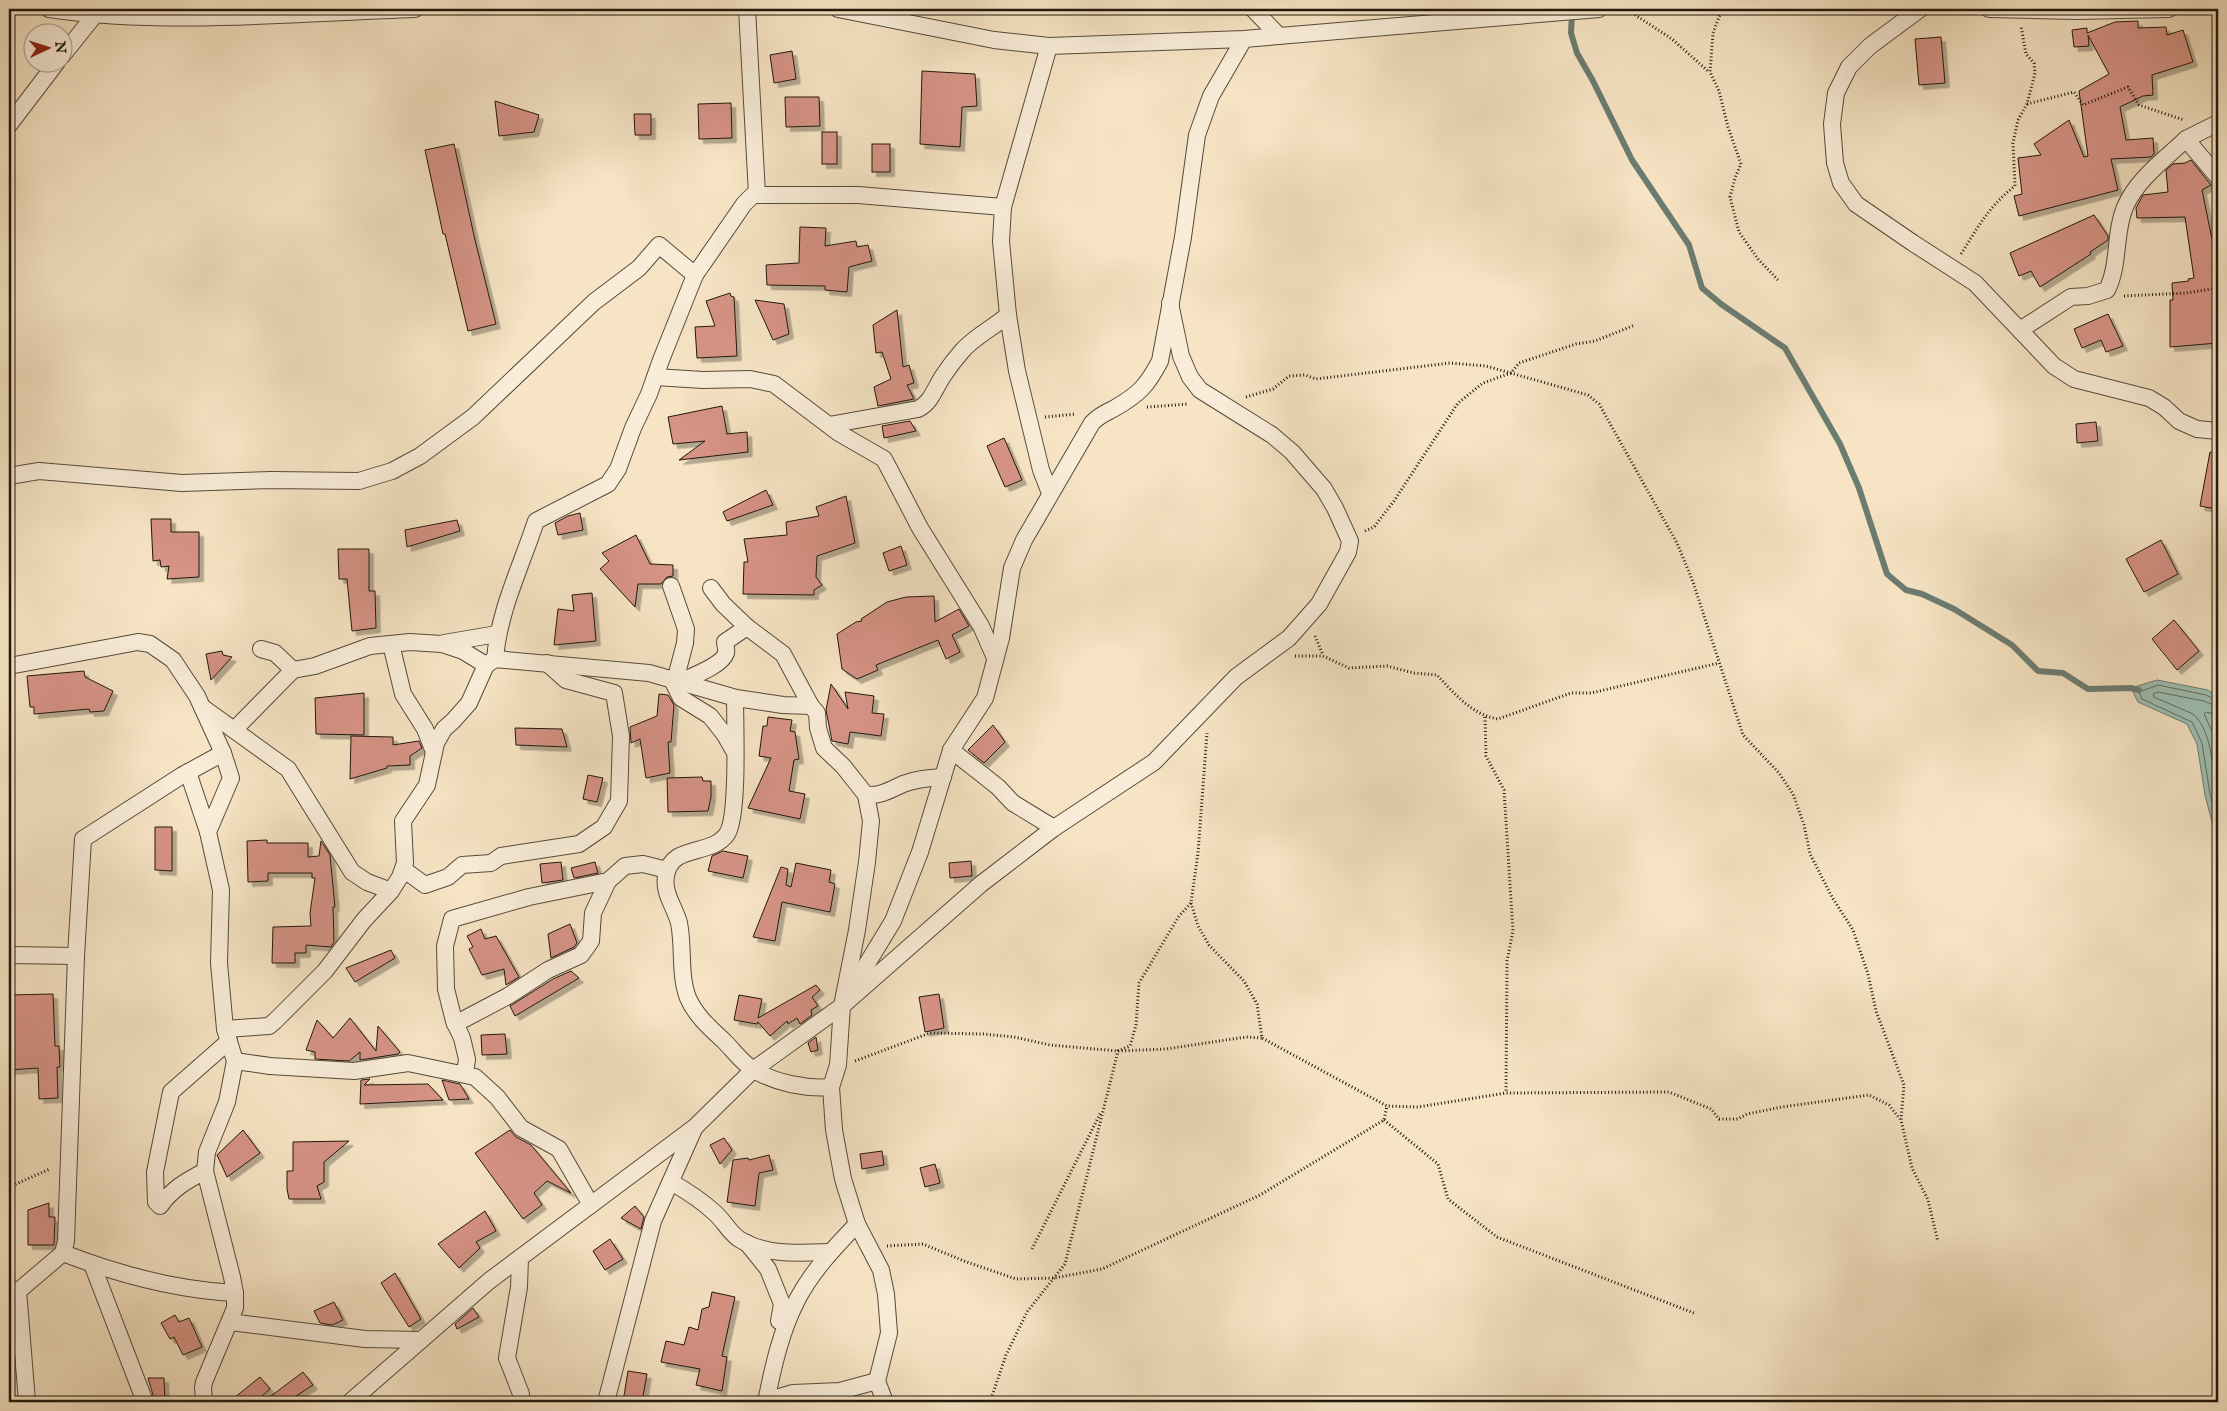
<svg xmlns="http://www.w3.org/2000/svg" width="2227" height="1411" viewBox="0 0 2227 1411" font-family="'IM FELL English',serif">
	<defs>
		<filter id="shadow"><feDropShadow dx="4.5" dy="4.5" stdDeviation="0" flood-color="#0004"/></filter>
	</defs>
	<rect width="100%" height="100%" fill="#f6e4c4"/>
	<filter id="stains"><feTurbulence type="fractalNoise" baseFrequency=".004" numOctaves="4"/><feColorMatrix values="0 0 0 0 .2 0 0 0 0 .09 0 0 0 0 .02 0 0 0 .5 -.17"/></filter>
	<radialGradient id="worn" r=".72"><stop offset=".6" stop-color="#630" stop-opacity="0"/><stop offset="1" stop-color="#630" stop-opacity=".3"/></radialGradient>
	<!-- water -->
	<polygon fill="#9dbfb3" stroke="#6b7c71" points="2157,680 2208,690 2218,697 2218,845 2205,795 2197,744 2187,724 2138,702 2131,688"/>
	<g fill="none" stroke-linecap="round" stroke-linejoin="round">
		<!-- shore -->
		<g stroke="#5e6b60" stroke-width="1">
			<polyline points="2218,701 2206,695 2158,685 2139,692 2142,699 2192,722 2202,743 2210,794 2218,825"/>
			<path d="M2218,707L2204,701L2158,692L2153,694L2154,697L2193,714C2214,732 2212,775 2218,800"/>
			<polyline points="2218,715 2206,712 2204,714 2215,738 2218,758"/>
		</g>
		<!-- stream -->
		<polyline stroke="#6b7c71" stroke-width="6" points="1572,13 1571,33 1577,53 1593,81 1632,160 1689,245 1702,288 1721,304 1785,348 1840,444 1859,488 1887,574 1906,590 1922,594 1954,609 2012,645 2038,671 2063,673 2088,689 2131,688 2139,690"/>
	</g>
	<!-- building -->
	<g fill="#d69386" stroke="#20170d" filter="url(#shadow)">
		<polygon points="2138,21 2138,28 2166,27 2167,35 2183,30 2193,62 2152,75 2153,95 2143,96 2120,107 2126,140 2153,138 2154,154 2151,157 2111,159 2118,190 2019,216 2014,196 2022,194 2018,158 2041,155 2034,144 2069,120 2084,157 2088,156 2079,91 2109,74 2088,35 2089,46 2074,47 2072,30 2087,28 2087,33 2115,22"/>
		<polygon points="1941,37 1945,83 1919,85 1915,39"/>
		<polygon points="792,51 796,79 774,83 770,55"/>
		<polygon points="922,71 975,74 977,106 962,107 960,147 920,144"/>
		<polygon points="785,97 819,97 820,126 786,127"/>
		<polygon points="495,101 539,115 534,132 499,136"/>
		<polygon points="731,103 732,138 699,139 698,104"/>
		<polygon points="634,114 651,114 651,135 635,135"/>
		<rect x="822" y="132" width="15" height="32"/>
		<polygon points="454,144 475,240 496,324 468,331 445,234 443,234 425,150"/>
		<rect x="872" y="144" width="18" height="28"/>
		<polygon points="2191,160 2211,185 2202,190 2214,249 2218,249 2218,286 2215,286 2218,343 2170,347 2170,300 2173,300 2172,283 2189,281 2188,279 2194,278 2185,217 2137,218 2136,208 2143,195 2168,192 2166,170 2173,164 2185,163"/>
		<polygon points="2094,215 2108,236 2108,240 2090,252 2091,254 2040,287 2031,271 2019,276 2010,253"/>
		<polygon points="800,227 826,228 825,246 856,241 857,247 868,245 872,261 849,267 847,292 825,290 825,286 767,285 766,265 799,263"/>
		<polygon points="730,293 731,296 734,297 737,356 697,358 695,327 715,326 706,301"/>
		<polygon points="755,300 784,304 789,334 773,340"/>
		<polygon points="897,310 903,367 909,365 914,383 907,385 914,399 878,406 874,387 891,379 882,352 876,353 873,325"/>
		<polygon points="2108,314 2123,346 2106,352 2101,340 2082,348 2074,329"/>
		<polygon points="722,406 727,434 747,432 748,452 679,460 705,441 673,444 668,417"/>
		<polygon points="910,421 916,431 884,438 882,426"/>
		<polygon points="2096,422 2098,441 2077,443 2076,424"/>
		<polygon points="1004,438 1022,480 1005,487 987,446"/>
		<polygon points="2210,452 2218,453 2218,496 2216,509 2200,506"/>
		<polygon points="766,490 773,505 727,521 723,512"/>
		<polygon points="846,496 855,543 817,556 816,577 822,585 814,590 814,595 743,594 744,562 748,562 744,539 787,535 786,522 819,516 816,507"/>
		<polygon points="580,513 583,530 558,535 555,523 568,516"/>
		<polygon points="151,519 171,519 171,532 199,532 199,577 167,579 169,566 161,567 160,560 153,561"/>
		<polygon points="457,520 460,531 407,547 405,530"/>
		<polygon points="636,535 650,564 673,565 673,576 667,577 661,584 638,584 635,607 600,569 609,561 602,553"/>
		<polygon points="2161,540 2178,574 2144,592 2126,559"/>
		<polygon points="901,546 907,565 889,571 883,553"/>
		<polygon points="338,549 369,549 369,591 375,591 376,628 352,631 347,579 339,579"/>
		<polygon points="592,593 596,641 554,645 558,609 574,611 572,595"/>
		<polygon points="934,596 935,622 959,609 969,626 952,635 960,652 946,659 938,640 876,665 878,670 857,679 842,669 837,634 856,622 862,621 861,619 887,602 906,597"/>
		<polygon points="2174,620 2199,651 2177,670 2152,639"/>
		<polygon points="222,651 223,655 232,657 211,680 206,654"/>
		<polygon points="84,671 85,677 113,691 104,711 90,712 89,709 34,714 34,707 30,707 27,676"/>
		<polygon points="831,684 848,709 845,692 874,696 872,713 884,714 881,736 850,732 848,744 832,741 826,710"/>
		<polygon points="364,693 364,735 316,734 315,698"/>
		<polygon points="659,694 668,695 674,705 671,742 668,742 670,773 646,778 640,739 631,743 630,727 657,716"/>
		<polygon points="768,717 792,720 790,731 795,732 799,759 794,760 789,791 805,794 800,819 748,808 771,758 759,756 763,726 767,726"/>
		<polygon points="993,725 1005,742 984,763 968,750"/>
		<polygon points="515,728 562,729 567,747 516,745"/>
		<polygon points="351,736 393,737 393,745 419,741 422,748 410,756 410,765 387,766 387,768 350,779"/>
		<polygon points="588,775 603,778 597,802 583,799"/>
		<polygon points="702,777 703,781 711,781 711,797 708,811 668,812 667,778"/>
		<polygon points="155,827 172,827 172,871 155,870"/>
		<polygon points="267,840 267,843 308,843 308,857 319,856 321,841 330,855 335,907 333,907 334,942 331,947 306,945 306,953 295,953 295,963 272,963 273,927 311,926 310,913 315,878 312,878 312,873 268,873 268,881 248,882 247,841"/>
		<polygon points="723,851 748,856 743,878 708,871 712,856"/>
		<polygon points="971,861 972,876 950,878 949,863"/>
		<polygon points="561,862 563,880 542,883 540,864"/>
		<polygon points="595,862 598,873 574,878 571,868"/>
		<polygon points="796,863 831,870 829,882 835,884 830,912 782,902 775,941 753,937 781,867 788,869 786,885 791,887"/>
		<polygon points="570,924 577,943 574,947 551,958 548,934"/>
		<polygon points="481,929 485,939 496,936 519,977 506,985 504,969 482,975 469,949 473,947 467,936"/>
		<polygon points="391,950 395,958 355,982 346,968"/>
		<polygon points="571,971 579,978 515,1016 510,1006 553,979"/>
		<polygon points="816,985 820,990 812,997 818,1006 811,1010 812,1015 800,1024 797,1018 788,1024 787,1021 770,1036 758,1022 757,1024 734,1020 739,995 762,999 758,1018"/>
		<polygon points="53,994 55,1046 59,1046 60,1067 57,1067 58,1098 39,1099 38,1068 9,1070 9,995"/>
		<polygon points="939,994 944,1028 925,1032 919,997"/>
		<polygon points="350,1018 376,1051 378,1026 400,1052 398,1054 360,1060 360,1052 349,1061 315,1059 315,1052 306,1050 317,1020 333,1038"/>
		<polygon points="505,1034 507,1054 482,1055 481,1035"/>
		<polygon points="816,1037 818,1050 811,1052 808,1043"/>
		<polygon points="370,1079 364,1085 428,1084 443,1100 360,1104 361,1080"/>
		<polygon points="442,1080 460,1084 469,1099 449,1100"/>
		<polygon points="243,1130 260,1153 227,1177 217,1155"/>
		<polygon points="510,1130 516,1137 531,1145 571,1193 547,1181 534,1193 542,1205 523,1219 475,1153"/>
		<polygon points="724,1138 732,1150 720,1164 710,1145"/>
		<polygon points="349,1141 324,1162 324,1182 317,1186 321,1199 289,1199 287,1189 287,1171 293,1171 293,1142"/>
		<polygon points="882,1151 884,1165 862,1169 860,1154"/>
		<polygon points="769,1155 773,1170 759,1173 755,1206 727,1202 733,1160 748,1158 749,1160"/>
		<polygon points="935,1164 940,1183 925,1187 920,1168"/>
		<polygon points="49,1203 49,1217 55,1217 54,1245 28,1245 28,1210"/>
		<polygon points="635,1206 644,1217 641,1229 621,1218"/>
		<polygon points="485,1211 496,1231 476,1242 480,1248 459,1268 438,1244"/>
		<polygon points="610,1239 623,1259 605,1270 593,1251"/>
		<polygon points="395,1273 421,1319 409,1327 381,1283"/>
		<polygon points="712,1292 735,1297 722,1356 727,1357 722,1391 696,1385 700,1369 661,1362 666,1341 684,1345 689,1327 698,1330 702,1309 709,1307"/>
		<polygon points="334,1302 343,1320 332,1325 320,1323 314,1311"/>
		<polygon points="473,1308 479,1317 457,1329 455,1324"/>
		<polygon points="175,1315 179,1322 189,1318 202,1347 183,1355 174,1337 170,1339 161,1323"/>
		<polygon points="628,1371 647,1374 642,1402 623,1402"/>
		<polygon points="303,1372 313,1385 287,1402 263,1402"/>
		<polygon points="260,1377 270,1389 255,1402 229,1402"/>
		<polygon points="148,1378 164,1378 165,1402 155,1402"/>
	</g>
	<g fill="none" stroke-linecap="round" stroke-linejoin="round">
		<defs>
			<g id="street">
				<path d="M49,9C166,26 297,13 415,9"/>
				<polyline points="747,9 757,194"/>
				<polyline points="838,9 994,40 1049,46 1244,39 1599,9"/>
				<polyline points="1253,9 1279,36"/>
				<polyline points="1920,9 1870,46 1849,67 1836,93 1832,124 1835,163 1841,183 1856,204 1913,243 1975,283 2054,366 2074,379 2149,398 2164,407 2179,421 2197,429 2218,431"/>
				<polyline points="1989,9 2077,11 2169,9"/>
				<polyline points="1049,46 1003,207 1001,241 1008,315 1017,371 1041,470 1050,493"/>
				<polyline points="62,56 94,16"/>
				<polyline points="9,125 57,62"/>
				<polyline points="2186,139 2218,123"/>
				<path d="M2020,330L2071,297L2088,296L2107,290C2120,264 2114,233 2125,207C2137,179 2164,160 2186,139L2218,177"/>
				<polyline points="655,377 703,380 750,379 774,384 839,433 884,459 920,528 981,626 995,658"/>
				<path d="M829,425L918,409C931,403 935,388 943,376C949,367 955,359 962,351C975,336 993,328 1008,315"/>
				<polyline points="9,476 39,471 182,483 272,480 359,481 392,471 420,456 473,417 594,302 639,268 659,245 695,275"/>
				<polyline points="671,586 686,629 685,643 675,681"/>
				<polyline points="747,627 783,654 811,706"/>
				<polyline points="444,643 497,634"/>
				<polyline points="391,644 403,694 425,729 434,752"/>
				<path d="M261,649L275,653L293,670L315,666L370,646L410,642L442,644L463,651L486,665L495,659L649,673L736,698L783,705L811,706L817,713L818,728L824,748L843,766L866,795C881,796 890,790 903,784C916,779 929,778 943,777"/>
				<path d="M495,659C499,610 521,567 536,521L608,484L618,469L633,428L649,394L661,360L695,275L744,204L753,195H858L1003,207"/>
				<polyline points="9,666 138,642 150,644 173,660 197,696 223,753 231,778 208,832 221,890 219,963 225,1029 235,1061 227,1102 207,1152 205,1171 232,1277 235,1293 235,1308 204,1382 203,1388 204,1402"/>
				<polyline points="672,680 681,698 710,716 725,735 734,751"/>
				<path d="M679,682C690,677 722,666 726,653C727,650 725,645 725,642L747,627L723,604L711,588"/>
				<path d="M735,698C735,724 739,816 727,834C711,857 671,843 666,876C663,894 675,907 679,923C684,947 679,975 688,998C696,1016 710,1028 724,1041C733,1050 743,1064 754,1070C776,1083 805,1089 831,1087"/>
				<polyline points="202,707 288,769 352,872 367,882 391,891"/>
				<polyline points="234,730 293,670"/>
				<polyline points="951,750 998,787 1013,803 1054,828"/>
				<polyline points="188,772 208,832"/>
				<polyline points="866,795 871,821 867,862 857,930 842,1006 838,1065 831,1087 834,1130 843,1179 857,1224 881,1270 886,1294 889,1333 877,1381 885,1402"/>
				<polyline points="403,869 425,885 448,877 462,865 491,863 501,856 579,844 604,827 619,801 621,736 614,693 566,680 547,663"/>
				<polyline points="9,955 76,956"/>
				<path d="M848,995L893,921L920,852L951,750L985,698L1001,638L1012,568L1024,540L1092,423C1099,415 1106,413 1115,408C1139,394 1147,386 1160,361L1183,237L1197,135L1211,96L1244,39"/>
				<polyline points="455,1024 508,996 548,970 581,955 591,941 593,913 608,881"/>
				<polyline points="225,1029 269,1026 275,1021 325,971 364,920 391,891 400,877 405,863 403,821 427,785 436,743 444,729 453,721 469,703 486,665"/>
				<polyline points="235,1061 270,1066 354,1071 408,1063 475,1077 497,1097 521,1128 559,1149 591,1205"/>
				<polyline points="465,1074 467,1059 462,1038 454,1021 446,989 445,946 452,919 529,897 608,881 625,866 643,864 667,870"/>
				<path d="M205,1171C186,1181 172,1189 160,1206L156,1202L155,1172L171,1092L229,1041"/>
				<path d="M671,1182C687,1191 702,1201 715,1213C724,1221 729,1232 739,1239C766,1256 800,1253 830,1252"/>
				<polyline points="747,1243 768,1269 782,1304 779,1321"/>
				<path d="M63,1253C117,1274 177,1290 235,1293"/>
				<polyline points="520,1258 519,1287 507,1358 521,1394"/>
				<polyline points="92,1264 145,1402"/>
				<polyline points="18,1290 27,1402"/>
				<polyline points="9,1299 63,1253 66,1241 76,956 83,839 181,776 223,753"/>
				<polyline points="230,1322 365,1339 421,1340"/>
				<polyline points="766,1401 793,1393 840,1391 877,1381"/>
				<polyline points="350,1402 489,1281 695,1127 753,1070 842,1006 981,884 1054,828 1154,762 1236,677 1289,638 1319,604 1348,552 1350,541 1335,508 1324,489 1292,452 1272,435 1200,390 1190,377 1181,356 1170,303"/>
				<polyline points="606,1402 653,1221 694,1129"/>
				<path d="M766,1402C773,1367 781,1331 797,1300C812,1271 835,1247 857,1224"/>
			</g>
		</defs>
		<!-- street casing -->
		<use href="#street" stroke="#564a3b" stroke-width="18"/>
		<!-- path -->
		<g stroke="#20170d" stroke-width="3" stroke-dasharray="1 2.5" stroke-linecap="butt">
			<polyline points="1626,9 1672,39 1709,72"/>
			<polyline points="1722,9 1713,33 1710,72 1719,91 1728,127 1741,164 1735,178 1730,197 1739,232 1758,259 1779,281"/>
			<polyline points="2027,104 2074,92 2083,105 2128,87 2139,105 2184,120"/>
			<path d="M1961,254C1978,227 1989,206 2015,186L2013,143L2018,120L2027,104L2035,73L2034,63L2026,54L2021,26"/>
			<polyline points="2124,296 2186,293 2218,288"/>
			<polyline points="1246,397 1273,389 1289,376 1305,375 1316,379 1450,363 1486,366 1588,395 1599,404 1677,543 1693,582 1743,735 1779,773 1793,794 1804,825 1810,854 1832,897 1853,930 1868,974 1876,1011 1904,1085 1901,1120 1912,1168 1928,1200 1938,1242"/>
			<polyline points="1147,407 1188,404"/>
			<polyline points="1045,417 1076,414"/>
			<polyline points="1365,531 1374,527 1394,501 1458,403 1483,383 1511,373 1519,363 1576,344 1595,341 1635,325"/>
			<polyline points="1315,636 1323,655"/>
			<path d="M1295,656H1323L1349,668L1387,666L1414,673L1437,675C1454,693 1472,715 1498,719L1571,693H1591L1719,663"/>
			<polyline points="1485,717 1486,756 1504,790 1513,931 1507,961 1506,1093"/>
			<polyline points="1191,903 1198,926 1209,945 1244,981 1257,1004 1262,1038 1387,1106 1418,1107 1506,1093 1669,1092 1711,1109 1719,1119 1738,1119 1747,1114 1782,1107 1869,1095 1889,1105 1900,1119"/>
			<polyline points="855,1061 930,1033 983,1034 1014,1037 1050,1045 1118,1051 1166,1049 1246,1037 1262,1038"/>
			<polyline points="1384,1120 1438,1164 1448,1199 1497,1237 1694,1313"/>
			<polyline points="9,1187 50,1169"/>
			<polyline points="887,1246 923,1244 964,1261 1016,1279 1054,1278 1102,1269 1260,1195 1384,1120 1387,1106"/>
			<polyline points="1032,1249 1101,1112"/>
			<polyline points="990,1402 1006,1355 1027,1312 1065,1264 1118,1051 1130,1046 1136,1025 1139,983 1179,916 1191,903 1198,853 1207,733"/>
			<polyline points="1543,1402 1551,1399 1551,1402"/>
		</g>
		<!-- street -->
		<use href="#street" stroke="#f9edd9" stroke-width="16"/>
	</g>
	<!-- margin -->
	<rect width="2227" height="1411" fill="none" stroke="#f6e4c4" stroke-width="30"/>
	<rect x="10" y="10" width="2207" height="1391" fill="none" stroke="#20170d" stroke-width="2.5"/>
	<rect x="15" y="15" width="2197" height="1381" fill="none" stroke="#20170d"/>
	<!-- north arrow -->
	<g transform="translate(48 48) rotate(86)"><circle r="24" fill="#f9edd9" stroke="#a29787"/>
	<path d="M0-4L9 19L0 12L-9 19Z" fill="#8f2418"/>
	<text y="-8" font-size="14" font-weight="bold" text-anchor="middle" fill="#20170d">N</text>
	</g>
	<rect width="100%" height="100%" filter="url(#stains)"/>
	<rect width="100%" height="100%" fill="url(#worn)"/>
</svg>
